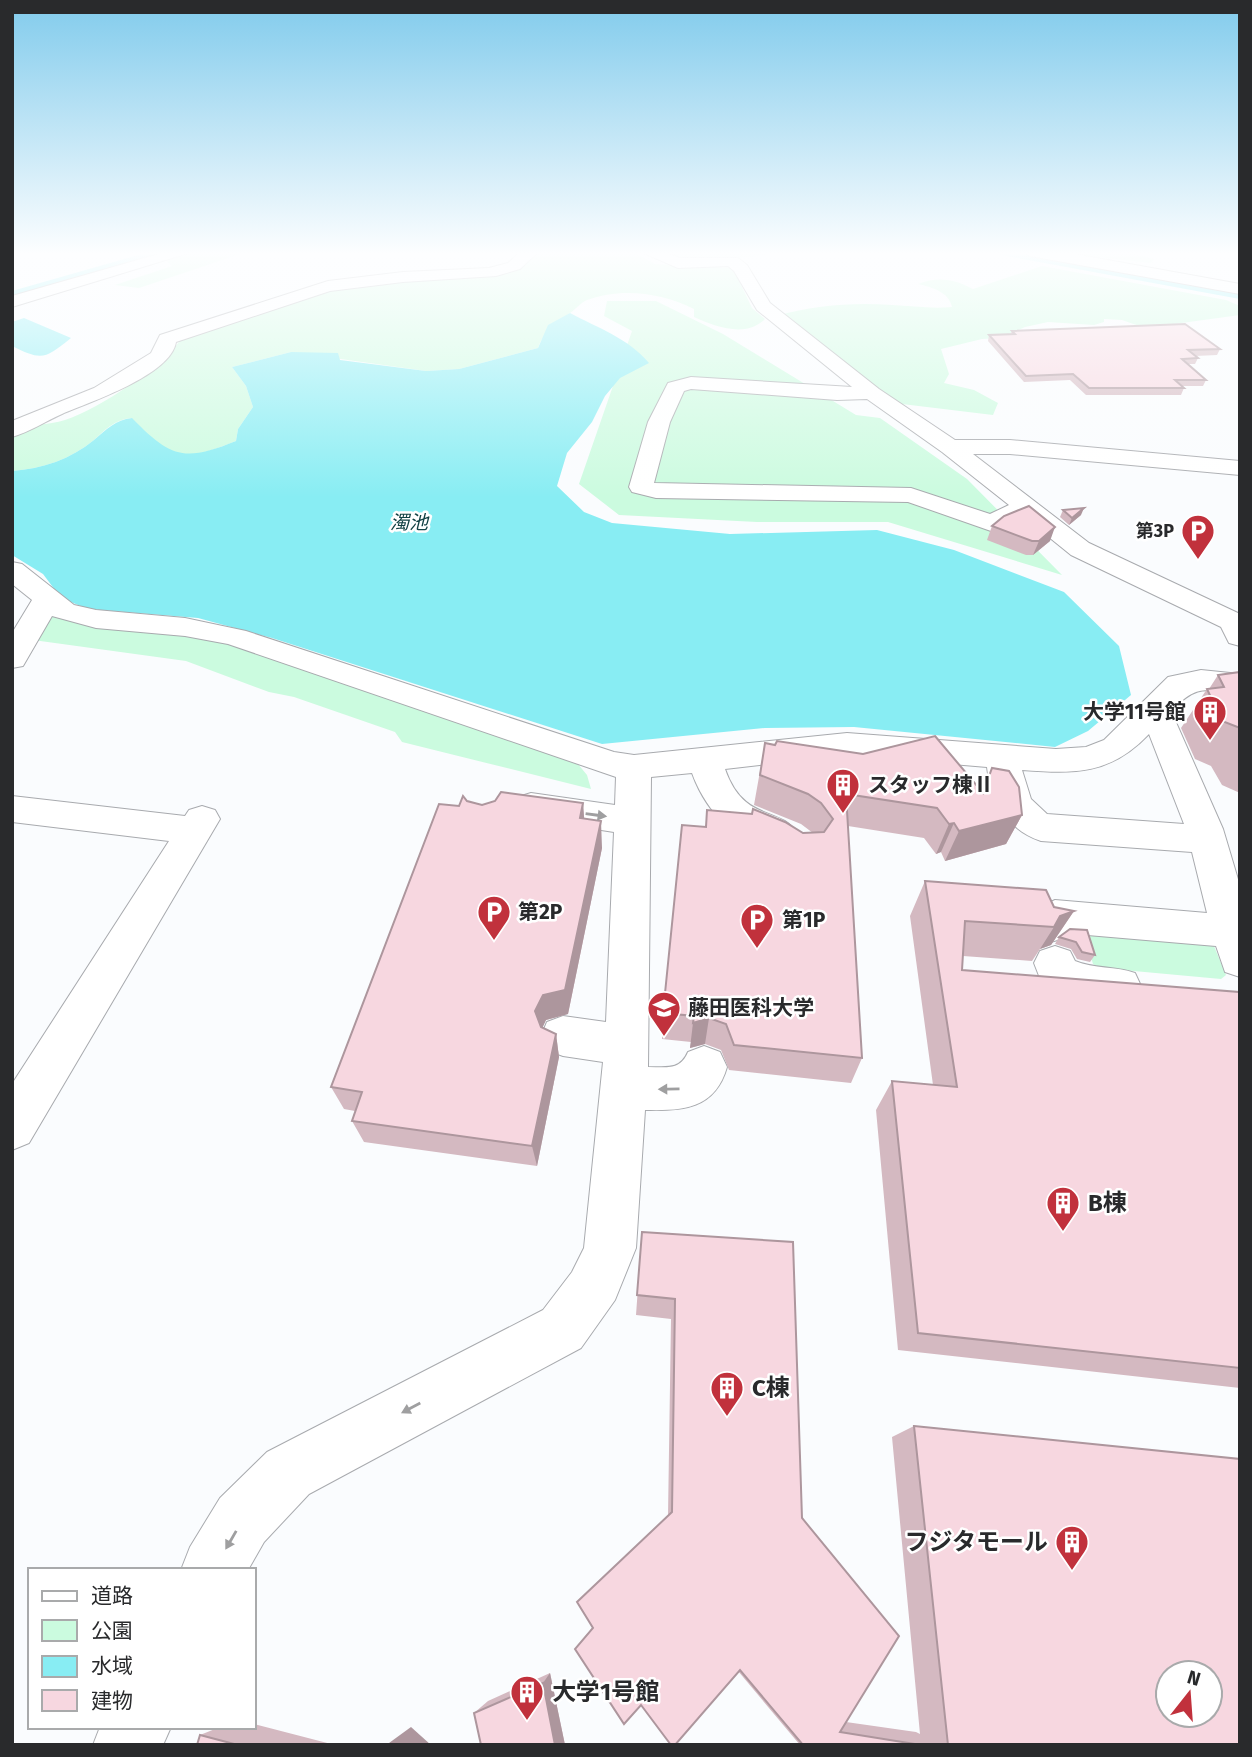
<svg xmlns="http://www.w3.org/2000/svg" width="1252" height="1757" viewBox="0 0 1252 1757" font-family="'Fira Sans','Noto Sans JP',sans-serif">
	<rect width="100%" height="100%" fill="#fafcfe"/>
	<!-- green -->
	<g fill="#cbfbdf">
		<polygon points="196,251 249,251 139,288 115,285 172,266 167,261"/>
		<path d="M538,251H632L655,264L733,268L752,308L765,319C746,338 716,327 694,317V309C663,293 621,287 587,300C580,303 576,309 570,313C555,324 545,329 538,348L459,369L426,371L291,352L232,367L246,386L253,407L238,429L236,441C182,463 172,460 131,418C114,420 106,429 94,440C71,459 42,469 12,471V429C29,423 48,426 65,420C101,408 161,367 183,337L325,290L358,283L483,276Z"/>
		<path d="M659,251H794C750,256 702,267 659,251Z"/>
		<polygon points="1044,251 1123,251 1154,259 1151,263"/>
		<path d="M1042,266L1226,300L1240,306V315L1145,328L1122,320L1104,319V322L1094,325L1048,322L1025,327L1002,338L982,339L941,349L949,374L944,383L974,390L998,403L993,415L902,404L855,375L779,315C816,305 855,302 892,305C913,306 931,309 952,307C949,292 932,287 918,284C939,276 954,279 973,289Z"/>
		<polygon points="607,301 656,301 723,334 856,415 880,418 967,479 1062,575 888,522 757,522 619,515 579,484 632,331 604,316"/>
		<polygon points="55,615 239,643 573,758 587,775 591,789 402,742 395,732 294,697 269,692 186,661 33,640 43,620"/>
		<polygon points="1092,932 1214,946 1226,975 1221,979 1101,968 1093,964 1085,936"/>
	</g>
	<!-- water -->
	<g fill="#88edf3">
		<path d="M570,313C598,328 628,338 649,363L620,378L605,396L592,422L567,453L557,486L584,512L612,523L730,534L877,530L954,550L1064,592L1119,646L1131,695L1088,731L1055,747L854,727L765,728L602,744L272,638L198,618L88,609L61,598L43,574L12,555V471C42,469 71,459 94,440C107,429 115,420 132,418C171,458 184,462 236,441L238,429L253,407L246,386L232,367L291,352L338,353L340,360L426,371L459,369L538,348L548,325Z"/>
		<path d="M24,318L71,338C45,359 42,361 12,346V322Z"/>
	</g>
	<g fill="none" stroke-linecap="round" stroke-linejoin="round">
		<!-- canal -->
		<g fill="#88edf3" fill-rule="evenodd">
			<polygon points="152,251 175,251 12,301 12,291"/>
			<polygon points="994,251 1026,251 1240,289 1240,299 1001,255"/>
		</g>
		<defs>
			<g id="minor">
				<polygon points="169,251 195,251 12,307 12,296"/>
				<path d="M521,251H539L520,269L496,276L403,282L330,291L176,342C171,375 90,402 62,414C46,421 30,432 12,437V421L94,388L151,353L160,335L328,281L403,272L489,268L508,263Z"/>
				<path d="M639,251H662L680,258H738L747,265L770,303L879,389L955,440H1010L1240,461V475L1010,454H973L1089,543L1240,614V646L1229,643L1221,627L1071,555L1024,517L991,531L908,502L656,498L632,492L629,487L648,422L668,383L691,377L852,387L757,310L734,271L728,266L678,268ZM691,389L837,400L867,399L942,452L1009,505L990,514L911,488L654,483L670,422L684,391Z"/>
				<polygon points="1022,251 1058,251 1240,284 1240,294 1030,256"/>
				<path d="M12,562L22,564L74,605L96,610L185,618L246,631L614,752L634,755L847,733L1056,749L1086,747L1104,740L1168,677L1201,670L1240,674V694C1204,690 1198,683 1171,711L1223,829L1240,886V977L1225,972L1216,946L1064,933L1061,939L1047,943L1033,939L1026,922L1032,911L1055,900L1207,913L1192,852L1041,841C1008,830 990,801 987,767L847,755L725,769C744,824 782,806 796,833L791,843C744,857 706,812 692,773L651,777L648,1067C666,1067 680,1071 688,1052L704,1046L720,1052L727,1067C715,1109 683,1111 645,1110L636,1248L615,1300L581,1348L309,1494L264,1542L248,1570H181L190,1547L220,1498L267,1452L543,1310L572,1272L584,1248L603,1062L563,1056L547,1050L541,1036L547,1022L563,1016L606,1022L614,832L531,819L518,815L513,806L518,797L531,793L615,805L616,777L228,644L185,636L96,628L52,616L23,666L12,668V633L32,600L12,584ZM1149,734L1184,824L1047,814L1031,799L1022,770C1075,774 1110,775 1149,734Z"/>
				<polygon points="12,796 185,816 189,810 202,806 215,810 220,819 29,1143 12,1150 12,1084 169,841 12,822"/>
				<path d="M1055,946L1070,951L1075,961C1094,969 1116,966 1135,973L1141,986L1135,999C1104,1010 1072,998 1043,986L1034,963L1040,951Z"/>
				<polygon points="100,1727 171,1727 163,1745 93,1745"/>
			</g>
		</defs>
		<!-- minor casing -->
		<use href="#minor" stroke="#a8aaae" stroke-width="2"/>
		<!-- minor -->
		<use href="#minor" fill="#fff" fill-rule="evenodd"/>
	</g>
	<!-- wall -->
	<g fill="#d4b9c1">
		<polygon points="1012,331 1220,349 1217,355 1195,356 1198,358 1195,364 1188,364 1206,380 1203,386 1182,386 1184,388 1181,395 1086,395 1070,380 1024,382 988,341 989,335 1010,334"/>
		<polygon points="1063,510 1081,515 1069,525 1060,517"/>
		<polygon points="992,526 1050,541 1033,555 1026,555 987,540"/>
		<polygon points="1240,672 1240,793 1222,785 1211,766 1195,759 1181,728 1207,689 1209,689 1218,675"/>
		<polygon points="765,743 982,792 992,768 1022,815 1006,844 945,861 941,852 936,854 924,838 848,826 862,1058 851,1083 729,1070 721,1050 705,1044 690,1048 691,1042 662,1039 663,1013 706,827 803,833 813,833 801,824 754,805"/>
		<polygon points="583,803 584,819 602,848 568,1014 546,1020 542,1028 556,1034 559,1057 537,1166 364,1142 352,1121 355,1111 344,1109 331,1087 459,806"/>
		<polygon points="925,881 1074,911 1051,945 1040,949 1032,961 963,956 962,970 1240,995 1240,1388 898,1350 876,1110 892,1081 933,1085 910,916"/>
		<polygon points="1070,929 1095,955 1090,962 1077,959 1071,949 1055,944 1059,937"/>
		<polygon points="642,1232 802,1518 846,1722 916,1732 920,1734 892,1437 914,1426 1240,1745 800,1745 738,1671 575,1649 592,1628 668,1516 671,1319 636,1315"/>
		<polygon points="550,1673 565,1745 481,1745 474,1713 488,1701"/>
		<polygon points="254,1724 335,1745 197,1745 200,1735 220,1727 254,1727"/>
	</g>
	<!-- shaded-wall -->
	<g fill="#ad969d">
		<polygon points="1084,508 1081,515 1069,525 1072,518"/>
		<polygon points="1055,527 1050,541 1033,555 1039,541"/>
		<polygon points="583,803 585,830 580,818"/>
		<polygon points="1022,815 1006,844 945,861 959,831"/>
		<polygon points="601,821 602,848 568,1014 546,1020 539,1035 535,1011"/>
		<polygon points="954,823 941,852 936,854 949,824"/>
		<polygon points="1074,911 1051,945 1040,949 1054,927 1060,916"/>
		<polygon points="709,1018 705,1044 690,1048 693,1023"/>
		<polygon points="556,1034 559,1057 537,1166 532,1146"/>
		<polygon points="550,1673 565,1745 555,1745 543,1683"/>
		<polygon points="411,1727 431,1745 391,1745 389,1743"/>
	</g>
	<!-- building -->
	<g fill="#f7d7e0" stroke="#ad969d" stroke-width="2" fill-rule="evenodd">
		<polygon points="1185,324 1220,349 1188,350 1198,358 1182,359 1206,380 1175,380 1184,388 1089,388 1073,374 1026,376 989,335 1015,334 1012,331"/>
		<polygon points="1029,506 1055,527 1039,541 1032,541 992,526 1004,516"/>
		<polygon points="1084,508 1072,518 1063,510"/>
		<polygon points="1240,672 1240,728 1222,721 1207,689 1224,687 1218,675"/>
		<polygon points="935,736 983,793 992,768 1009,771 1019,787 1022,815 959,831 954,823 949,824 937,808 846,794 862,1058 734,1045 726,1024 709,1018 693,1023 694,1016 663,1013 682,825 706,827 707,810 752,814 753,809 785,822 803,833 824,832 833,819 821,803 808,794 760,775 765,743 775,745 777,741 863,754"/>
		<polygon points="501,792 583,803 580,818 601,821 565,990 543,995 535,1011 541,1027 556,1034 532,1146 352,1121 362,1092 331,1087 439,804 459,806 463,796 467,801 482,805 495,801"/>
		<polygon points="925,881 1046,890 1054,907 1074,911 1060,916 1054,927 965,921 962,970 1239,992 1240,995 1240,1368 918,1333 892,1081 957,1087"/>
		<polygon points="1070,929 1087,930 1095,955 1082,952 1076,942 1059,937"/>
		<polygon points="642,1232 793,1242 802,1518 899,1636 840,1732 921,1745 803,1745 740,1670 675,1745 671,1745 641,1705 624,1724 575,1649 593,1628 577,1602 672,1512 675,1299 637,1295"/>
		<path d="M914,1426L1240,1459V1745H948ZM1168,1673H1210V1715H1168Z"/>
		<polygon points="543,1683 555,1745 481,1745 474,1713"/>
		<polygon points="200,1735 238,1745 197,1745"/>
	</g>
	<!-- one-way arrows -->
	<defs><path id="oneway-solid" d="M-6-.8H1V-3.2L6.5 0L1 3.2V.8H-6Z" transform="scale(1.75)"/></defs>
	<g fill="#9f9fa0">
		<use href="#oneway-solid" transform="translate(596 815) rotate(8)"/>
		<use href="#oneway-solid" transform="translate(669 1089) rotate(179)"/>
		<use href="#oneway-solid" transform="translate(411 1408) rotate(152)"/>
		<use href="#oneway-solid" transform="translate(231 1540) rotate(120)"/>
	</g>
	<!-- sky -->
	<linearGradient id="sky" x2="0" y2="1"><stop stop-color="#81cbec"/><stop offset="0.51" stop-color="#fdfeff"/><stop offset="1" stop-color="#fdfeff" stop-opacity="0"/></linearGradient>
	<rect width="1252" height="497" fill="url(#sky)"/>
	<!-- icons -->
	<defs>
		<symbol id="parking-pin" viewBox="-11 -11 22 30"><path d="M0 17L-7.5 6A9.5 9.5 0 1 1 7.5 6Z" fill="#c1313c" stroke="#fff"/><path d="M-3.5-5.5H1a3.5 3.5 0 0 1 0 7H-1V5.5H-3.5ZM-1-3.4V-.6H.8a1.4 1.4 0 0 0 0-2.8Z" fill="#fff"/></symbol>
		<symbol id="building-pin" viewBox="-11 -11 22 30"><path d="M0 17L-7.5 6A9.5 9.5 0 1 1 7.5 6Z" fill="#c1313c" stroke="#fff"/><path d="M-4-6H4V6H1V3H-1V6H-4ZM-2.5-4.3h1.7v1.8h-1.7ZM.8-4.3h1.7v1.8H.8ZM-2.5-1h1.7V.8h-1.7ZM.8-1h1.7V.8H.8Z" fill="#fff"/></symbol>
		<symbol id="university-pin" viewBox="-11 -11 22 30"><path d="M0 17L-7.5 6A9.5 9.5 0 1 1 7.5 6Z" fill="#c1313c" stroke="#fff"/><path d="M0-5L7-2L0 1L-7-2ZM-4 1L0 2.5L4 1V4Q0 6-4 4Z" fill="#fff"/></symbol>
	</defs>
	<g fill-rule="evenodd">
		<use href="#parking-pin" x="1179" y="512" width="38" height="52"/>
		<use href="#building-pin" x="1191" y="693" width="38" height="52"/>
		<use href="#building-pin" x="824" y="766" width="38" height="52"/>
		<use href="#parking-pin" x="475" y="893" width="38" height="52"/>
		<use href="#parking-pin" x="738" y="901" width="38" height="52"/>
		<use href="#university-pin" x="645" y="989" width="38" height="52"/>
		<use href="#building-pin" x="1044" y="1184" width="38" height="52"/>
		<use href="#building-pin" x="708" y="1369" width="38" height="52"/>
		<use href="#building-pin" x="1053" y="1523" width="38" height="52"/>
		<use href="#building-pin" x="508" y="1673" width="38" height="52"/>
	</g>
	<g text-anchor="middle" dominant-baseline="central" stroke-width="5" stroke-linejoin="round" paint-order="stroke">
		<!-- far-poi labels -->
		<g font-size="18" font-weight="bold" fill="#292a2c" stroke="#fff" text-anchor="end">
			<text x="1174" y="531">第3P</text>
		</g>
		<!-- far-water labels -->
		<g font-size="19" font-style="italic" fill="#124144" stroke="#fff">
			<text x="409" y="522">濁池</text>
		</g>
		<!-- poi labels -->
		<g font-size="21" font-weight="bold" fill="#292a2c" stroke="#fff" text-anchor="start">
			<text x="1186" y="712" text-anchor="end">大学11号館</text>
			<text x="868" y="785">スタッフ棟Ⅱ</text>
			<text x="518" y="912">第2P</text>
			<text x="782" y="920">第1P</text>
			<text x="688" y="1008">藤田医科大学</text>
		</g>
		<!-- near-poi labels -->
		<g font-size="24" font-weight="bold" fill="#292a2c" stroke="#fff" text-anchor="start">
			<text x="1088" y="1203">B棟</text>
			<text x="752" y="1388">C棟</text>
			<text x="1048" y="1542" text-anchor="end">フジタモール</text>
			<text x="552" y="1692">大学1号館</text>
		</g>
	</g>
	<!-- border -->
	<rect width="1252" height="1757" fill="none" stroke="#292a2c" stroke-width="28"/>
	<!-- legend -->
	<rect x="28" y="1568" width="228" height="161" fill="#ffffff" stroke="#a9aaab" stroke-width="2"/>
	<rect x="42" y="1591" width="35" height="10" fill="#ffffff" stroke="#a9aaab" stroke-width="2"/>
	<text x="91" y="1603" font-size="21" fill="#292a2c">道路</text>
	<rect x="42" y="1620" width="35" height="21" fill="#cbfbdf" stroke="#a9aaab" stroke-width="2"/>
	<text x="91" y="1638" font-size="21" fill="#292a2c">公園</text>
	<rect x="42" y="1656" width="35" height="21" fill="#88edf3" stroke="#a9aaab" stroke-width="2"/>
	<text x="91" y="1673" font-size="21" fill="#292a2c">水域</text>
	<rect x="42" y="1690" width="35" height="21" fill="#f7d7e0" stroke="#a9aaab" stroke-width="2"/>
	<text x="91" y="1708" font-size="21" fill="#292a2c">建物</text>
	<!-- north arrow -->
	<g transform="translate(1189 1694) rotate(17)"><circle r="33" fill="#ffffff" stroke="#a9aaab" stroke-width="2"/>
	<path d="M0-5L12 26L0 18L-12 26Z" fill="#c1313c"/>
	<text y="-10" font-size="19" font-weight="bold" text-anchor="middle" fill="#292a2c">N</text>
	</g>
</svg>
